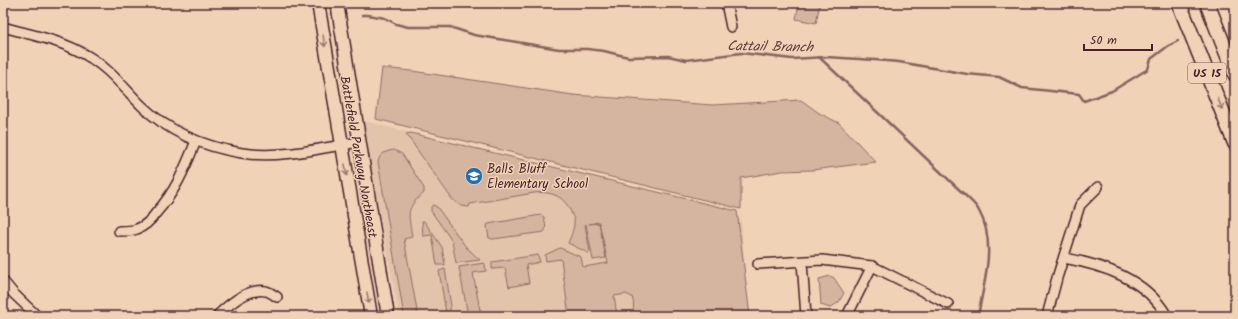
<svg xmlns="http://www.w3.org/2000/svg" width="1238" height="319" viewBox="0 0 1238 319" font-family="Kalam,sans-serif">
	<rect width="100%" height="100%" fill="#f0d3b6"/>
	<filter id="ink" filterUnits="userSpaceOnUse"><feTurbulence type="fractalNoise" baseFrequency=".025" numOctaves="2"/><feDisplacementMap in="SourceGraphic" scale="8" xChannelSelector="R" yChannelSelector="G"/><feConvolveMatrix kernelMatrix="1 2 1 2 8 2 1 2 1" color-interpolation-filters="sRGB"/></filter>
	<g filter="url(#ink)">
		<!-- built -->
		<polygon fill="#e2c4aa" points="362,120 741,220 748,316 399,316"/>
		<!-- green -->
		<g fill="#d5b5a0" stroke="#906a66">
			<polygon points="799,3 820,3 816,23 796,19"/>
			<polygon points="382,68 412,71 573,95 713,105 801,100 819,113 839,123 876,162 812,170 782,171 741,178 741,209 376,119"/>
			<path d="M411,133L737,211L750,316H632C634,310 634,302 632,297L626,294L614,296L617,316H569L561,259L546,261L545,255L560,248L581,257L583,267L608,263L599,222L589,224L599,223L606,258L593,260L586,224L585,225L590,252L588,253L568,243C571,236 575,227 574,219C573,216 571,213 570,210C563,195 549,191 534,193L470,204L469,207L461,206L452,199L406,134Z"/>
			<path d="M394,150L402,154L424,188V193C404,209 409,214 412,237L404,239L418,316H404L378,162C380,153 387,151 394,150Z"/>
			<polygon points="433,205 437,207 466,247 480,260 456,263 452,241 431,211 431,207"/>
			<path d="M541,215L544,217C545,222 547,228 544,232L493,239L489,238L487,226L488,224Z"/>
			<polygon points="422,221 424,221 442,247 445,265 437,265 432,235 423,236"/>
			<polygon points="538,255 540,262 526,265 529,283 509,287 505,268 492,269 492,262"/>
			<polygon points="484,263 485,264 486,271 473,273 480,310 481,310 482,316 468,316 459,267"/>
			<polygon points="445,269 451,306 449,312 446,313 439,271"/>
			<polygon points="830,276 834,278 844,293 839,302 830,308 821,305 819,279"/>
		</g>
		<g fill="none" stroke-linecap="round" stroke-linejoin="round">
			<!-- stream -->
			<g stroke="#87625f" stroke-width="2.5">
				<polyline points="362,15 368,15 385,18 396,24 408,27 450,27 474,35 559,49 587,49 604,51 628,57 668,56 686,60 741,53 792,59 826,57 875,60 899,62 967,74 999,77 1022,88 1079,94 1084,101 1112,91 1148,69 1151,59 1168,46 1178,41"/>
				<polyline points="1234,23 1235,22"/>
				<path d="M819,57L967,197C971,201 977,206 979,211C997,243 984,282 978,316"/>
			</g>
			<defs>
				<g id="minor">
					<polyline points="726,3 731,27"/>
					<path d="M3,27C31,35 61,40 86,55C109,68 124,88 142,106C169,132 205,147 242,153C281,159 321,148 359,142"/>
					<path d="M119,231C125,231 132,231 137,229C146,226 151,220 156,213C176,191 185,168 196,141"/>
					<path d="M1064,258C1103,265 1146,279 1167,316"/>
					<polyline points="802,262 806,316"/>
					<polyline points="758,264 822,260 872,266 948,304"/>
					<polyline points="3,281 13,293 37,316"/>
					<path d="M217,316C228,305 248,287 266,291C270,292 274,295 277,297"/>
					<polyline points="847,316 872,266"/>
					<polyline points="1047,316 1057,278 1080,205 1098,187"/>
				</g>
				<g id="secondary">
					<polyline points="318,3 371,316"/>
					<polyline points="337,3 388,316"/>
				</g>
				<g id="trunk">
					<polyline points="1179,3 1235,143"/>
					<polyline points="1207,3 1235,74"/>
				</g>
			</defs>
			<!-- minor casing -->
			<use href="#minor" stroke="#4a1f2b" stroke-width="12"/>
			<!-- secondary casing -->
			<use href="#secondary" stroke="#4a1f2b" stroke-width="15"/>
			<!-- trunk casing -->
			<use href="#trunk" stroke="#4a1f2b" stroke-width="17"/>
			<!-- minor -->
			<use href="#minor" stroke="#f0d3b6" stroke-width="9"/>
			<!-- secondary -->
			<use href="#secondary" stroke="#f0d3b6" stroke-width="12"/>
			<!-- trunk -->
			<use href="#trunk" stroke="#f0d3b6" stroke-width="14"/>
		</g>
		<!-- one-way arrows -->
		<defs><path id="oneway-shaft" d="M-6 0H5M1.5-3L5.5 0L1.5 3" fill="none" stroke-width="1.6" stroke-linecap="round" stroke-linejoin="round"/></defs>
		<g stroke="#9d7970">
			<use href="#oneway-shaft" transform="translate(324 41) rotate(81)"/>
			<use href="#oneway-shaft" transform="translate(1220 104) rotate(68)"/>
			<use href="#oneway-shaft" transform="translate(346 170) rotate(80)"/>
			<use href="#oneway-shaft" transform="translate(368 298) rotate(80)"/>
		</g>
	</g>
	<!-- icons -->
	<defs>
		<symbol id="school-disc" viewBox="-11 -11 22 22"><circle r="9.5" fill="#1f6fb2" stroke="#f0d3b6"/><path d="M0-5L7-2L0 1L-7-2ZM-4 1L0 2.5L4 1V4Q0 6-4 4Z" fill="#fff"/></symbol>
	</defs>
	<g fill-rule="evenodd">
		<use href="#school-disc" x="464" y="166" width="20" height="20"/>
	</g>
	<g text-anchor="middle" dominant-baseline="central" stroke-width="3" stroke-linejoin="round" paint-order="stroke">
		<!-- shield labels -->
		<rect fill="#f0d3b6" stroke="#7c5555" stroke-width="1" x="1188" y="63" width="38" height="20" rx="3"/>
		<g font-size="12" font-weight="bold" fill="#4a1f2b">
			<text x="1207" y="73">US 15</text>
		</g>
		<!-- street labels -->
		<g font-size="13" fill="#4a1f2b" stroke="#f0d3b6">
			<text transform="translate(358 157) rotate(80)">Battlefield Parkway Northeast</text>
		</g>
		<!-- poi labels -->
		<g font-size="13" fill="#4a1f2b" stroke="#f0d3b6" text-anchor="start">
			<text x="487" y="169">Balls Bluff<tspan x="487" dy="15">Elementary School</tspan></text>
		</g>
		<!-- water labels -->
		<g font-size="14" font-style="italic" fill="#643b40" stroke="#f0d3b6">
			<text transform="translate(770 47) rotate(1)">Cattail Branch</text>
		</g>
	</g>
	<!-- margin -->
	<rect width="1238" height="319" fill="none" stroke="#f0d3b6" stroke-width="16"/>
	<rect x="8" y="8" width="1222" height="303" fill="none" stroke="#4a1f2b" stroke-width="1.5" filter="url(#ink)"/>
	<!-- scale -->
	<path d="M1084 44v6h68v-6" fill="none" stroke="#4a1f2b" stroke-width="2"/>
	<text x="1090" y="44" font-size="12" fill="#4a1f2b" stroke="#f0d3b6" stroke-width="3" paint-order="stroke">50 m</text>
</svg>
